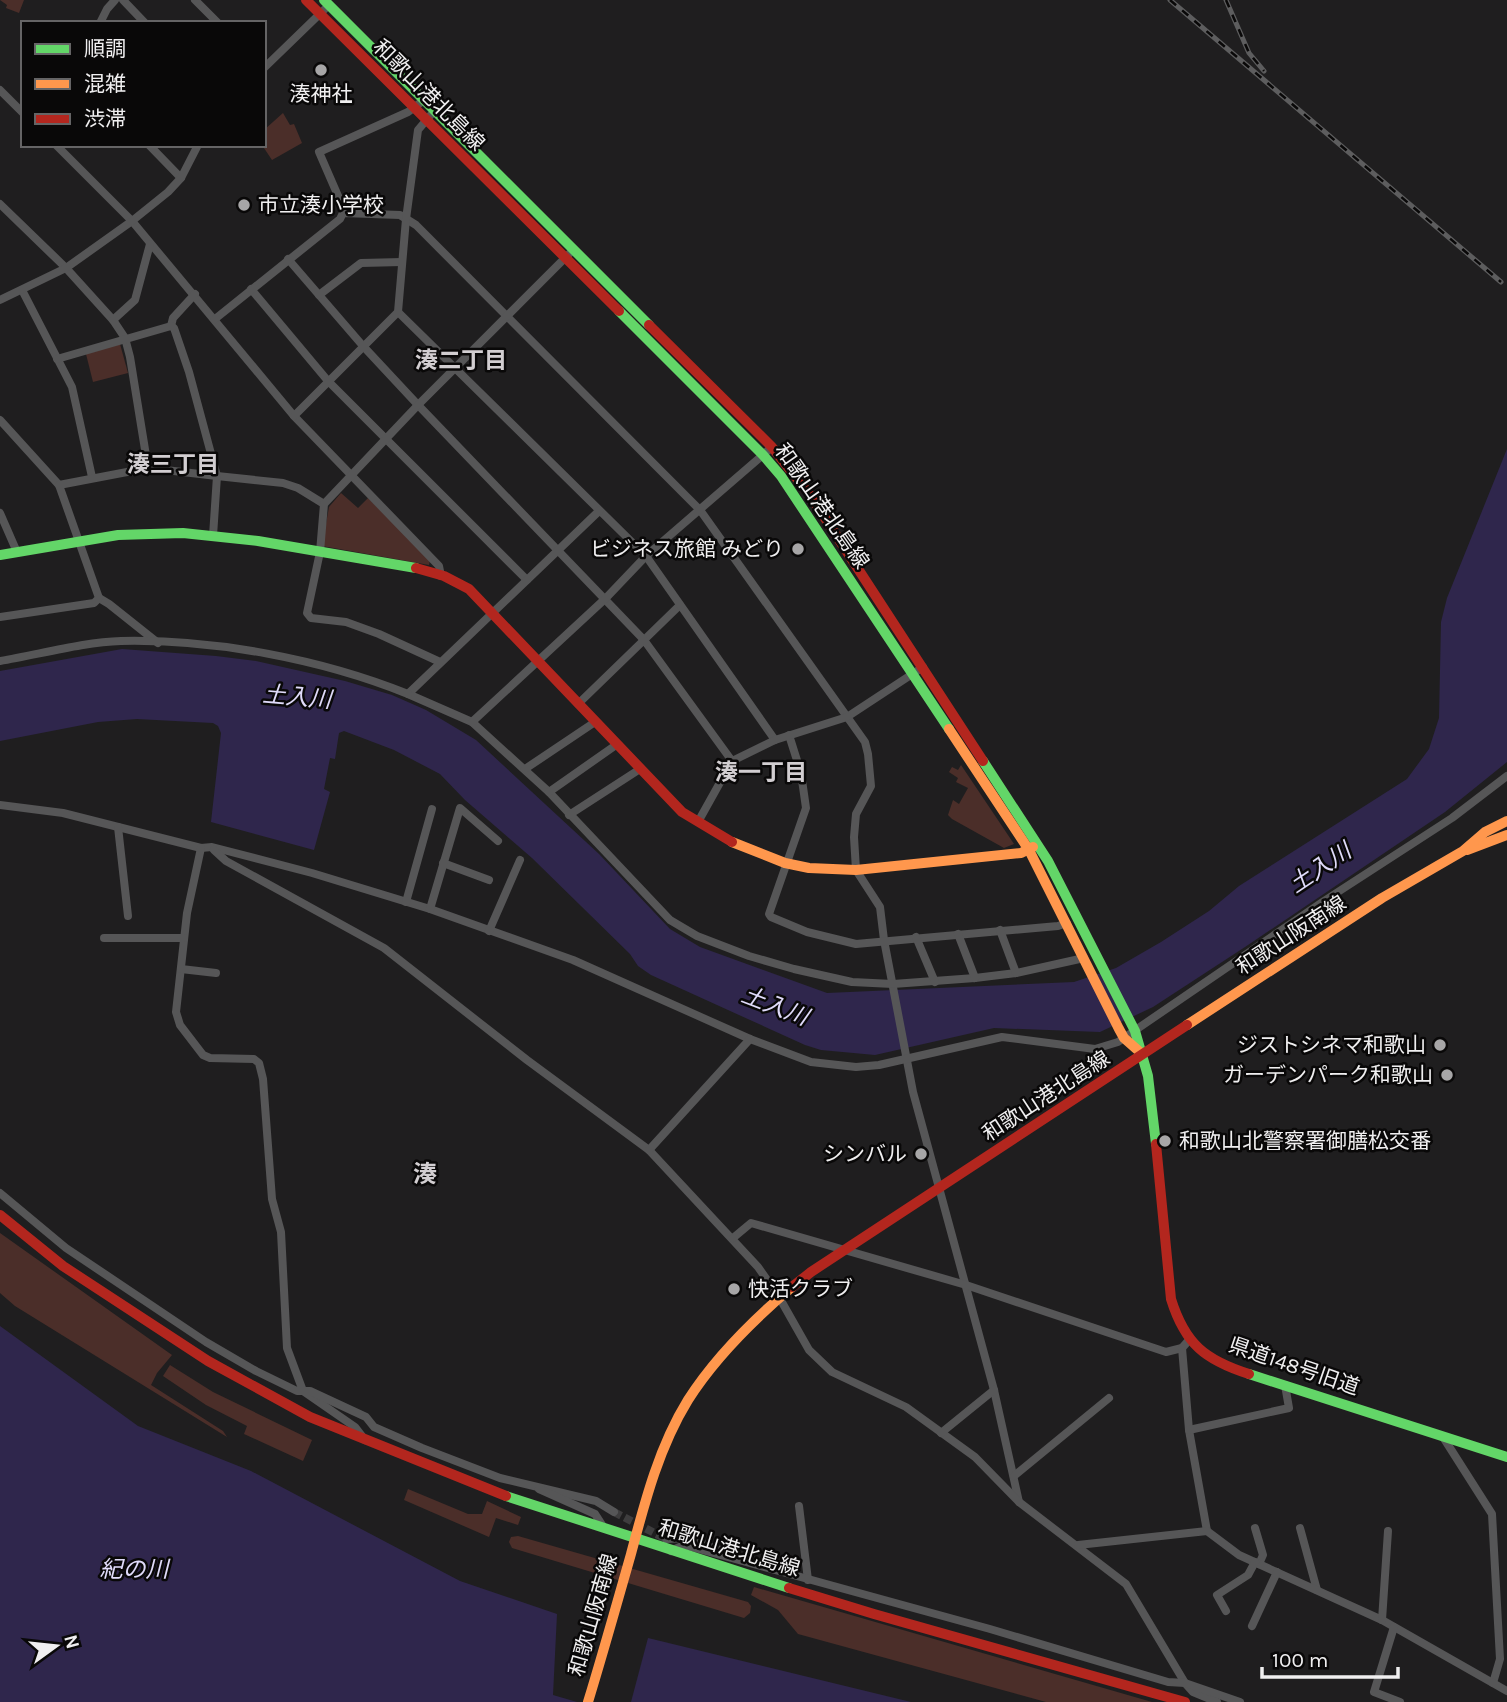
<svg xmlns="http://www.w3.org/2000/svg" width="1507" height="1702" viewBox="0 0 1507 1702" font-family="Karla,'Noto Sans JP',sans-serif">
	<rect width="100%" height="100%" fill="#1f1e1f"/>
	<!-- green -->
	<g fill="#4b2e29">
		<polygon points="0,0 24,0 19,13 6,8 7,5"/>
		<polygon points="283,113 290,125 294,124 302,143 272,160 262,145 264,145 264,130"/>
		<polygon points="120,344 128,373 93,382 86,354"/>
		<polygon points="341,493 358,508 368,498 430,560 429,565 322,546 329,507"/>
		<polygon points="961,765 1014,844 1004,848 952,819 948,815 953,800 959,804 968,788 956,782 958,778 949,772 952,767 958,770"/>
		<polygon points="0,1233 172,1355 157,1373 151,1385 223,1431 227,1437 15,1306 0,1293"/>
		<polygon points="170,1365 213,1392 312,1440 303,1461 244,1434 247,1426 206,1405 163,1376"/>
		<polygon points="408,1489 468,1514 482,1514 487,1501 521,1517 518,1525 496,1518 489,1537 404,1500"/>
		<polygon points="518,1536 748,1602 751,1606 750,1613 744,1618 512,1548 509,1542 511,1537"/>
		<polygon points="754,1587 1152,1702 1046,1702 798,1634 778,1610 751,1595"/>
	</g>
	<!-- water -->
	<g fill="#2f264c">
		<polygon points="1507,449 1507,762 1445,812 1245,947 1153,1007 1100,1032 994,1028 875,1055 821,1050 805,1045 651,975 638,966 630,954 532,858 465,800 440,774 394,750 344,731 339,733 335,759 330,758 324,789 330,792 314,850 211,822 221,733 218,726 213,723 137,719 98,722 0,741 0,671 122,649 216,656 256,661 345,681 392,695 426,710 476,740 599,854 670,929 700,947 827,993 1074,982 1116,968 1161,942 1209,911 1239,886 1407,779 1429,749 1439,718 1441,622 1447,598"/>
		<polygon points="0,1326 138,1426 251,1471 460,1581 557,1614 553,1695 577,1702 0,1702"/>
		<polygon points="648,1638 911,1702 631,1702"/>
	</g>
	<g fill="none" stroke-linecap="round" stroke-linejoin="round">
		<!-- street-tunnel -->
		<polyline stroke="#3e3d3e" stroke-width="8" stroke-dasharray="8 4" stroke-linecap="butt" points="614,1512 666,1539"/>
		<!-- street -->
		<g stroke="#565657" stroke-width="8">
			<polyline points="123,0 145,23"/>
			<polyline points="195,0 218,23"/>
			<polyline points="100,23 107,9 115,0"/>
			<polyline points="264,68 329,5"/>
			<polyline points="0,90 23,113"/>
			<polyline points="56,145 132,221 294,416 439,566 441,576"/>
			<polyline points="149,145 181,178"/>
			<polyline points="0,204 66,268 113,320"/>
			<polyline points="343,213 342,205 319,152 408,112 424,100"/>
			<polyline points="288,259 363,346 418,405 644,640 680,605"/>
			<polyline points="251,289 328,381 527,580"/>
			<polyline points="22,290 72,387 92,477"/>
			<polyline points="319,295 361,263 402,262"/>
			<polyline points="0,300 66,268 132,221 168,192 181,178 198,145"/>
			<polyline points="398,312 646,556 775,740"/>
			<polyline points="215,319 340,219 343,213 400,215 416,225 700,510 865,742 868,754 871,786 856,814 854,837 856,870 880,907 884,940 913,1092 994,1390 1019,1502"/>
			<polyline points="171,326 173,318 195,294"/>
			<polyline points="294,416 398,312 406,219 418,130 435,110"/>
			<polyline points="0,420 59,485"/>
			<polyline points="148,468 130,357 125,338 113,320 135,300 150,244"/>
			<polyline points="599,511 408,694 472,722 549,792 670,920 697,936 749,956 794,969 852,982 893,984 975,978 1016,973 1084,958"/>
			<polyline points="0,513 17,552"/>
			<polyline points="213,536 217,476 283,483 298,488 324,504"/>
			<polyline points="99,598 109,604 158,643"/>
			<polyline points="0,617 94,603 99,598 59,485 148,468 217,476 189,372 174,328 171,326 57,359"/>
			<path d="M0,661C37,655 84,642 121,641C215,639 321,659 408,694"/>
			<polyline points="440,662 379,634 346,622 311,618 307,613 320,552 324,504 418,405 569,254"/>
			<polyline points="578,704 644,640 732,761"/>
			<polyline points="472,722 606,598 646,556 772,447"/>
			<polyline points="789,735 801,773 806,808 769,914 771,917 807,932 856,944 1058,926 1067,923"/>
			<polyline points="525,769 595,722"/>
			<polyline points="549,792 616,745"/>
			<polyline points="0,805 63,813 201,848 212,847 312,873 430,909 573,960 750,1039 811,1062 856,1067 879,1065 1002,1037 1095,1049 1118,1042 1324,901 1452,818 1507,776"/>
			<polyline points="569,815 640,769"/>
			<polyline points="698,822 732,761 775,740 847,717 923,667"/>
			<polyline points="118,827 128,916"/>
			<polyline points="201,848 187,913 176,1012 180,1025 203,1055 210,1058 254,1059 259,1063 263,1079 272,1199 281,1232 287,1348 303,1391 355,1427 365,1440"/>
			<polyline points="214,850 226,861 384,948 527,1060 649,1150 758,1267 779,1297 809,1350 832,1372 906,1407 975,1457 1019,1502 1126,1584 1185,1683 1193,1692 1217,1702"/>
			<polyline points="443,863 489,880"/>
			<polyline points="406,902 432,809"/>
			<polyline points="430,909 460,808 498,841"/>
			<polyline points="1000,930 1016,973"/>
			<polyline points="489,931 520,860"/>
			<polyline points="958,934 975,978"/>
			<polyline points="916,937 935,982"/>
			<polyline points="104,938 184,938"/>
			<polyline points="181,969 216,973"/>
			<polyline points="649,1150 750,1039"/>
			<polyline points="0,1193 66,1248 206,1342 256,1371 297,1391 310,1391 366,1417 374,1427 422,1448 500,1478 596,1501 614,1512"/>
			<polyline points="733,1238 751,1223 966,1285 1166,1352 1182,1348 1189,1340"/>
			<polyline points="1182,1348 1189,1430 1207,1531"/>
			<polyline points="1189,1430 1289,1408 1285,1385"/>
			<polyline points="941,1433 994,1390"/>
			<polyline points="1443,1437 1492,1514 1500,1659 1493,1683"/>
			<polyline points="1014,1476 1109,1398"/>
			<polyline points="539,1489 595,1514 604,1528"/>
			<polyline points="799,1506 808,1580"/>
			<polyline points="1255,1528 1263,1555 1259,1564"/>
			<polyline points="1300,1528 1317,1590"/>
			<polyline points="666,1539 688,1538 743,1559"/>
			<polyline points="1078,1545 1207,1531 1239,1555 1382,1620 1507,1691"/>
			<polyline points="671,1551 684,1545 990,1629 1168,1682 1185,1683 1240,1702"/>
			<polyline points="1226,1611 1217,1595 1248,1575 1255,1562"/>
			<polyline points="1382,1620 1388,1531"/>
			<polyline points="1252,1626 1277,1572"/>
			<polyline points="1394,1627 1374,1692 1400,1702"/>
		</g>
		<!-- fast -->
		<g stroke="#63d668" stroke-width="10">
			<polyline points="324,0 649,325"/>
			<polyline points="619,311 763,455 781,476 949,729"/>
			<polyline points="0,555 118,535 183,533 258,541 416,568"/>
			<polyline points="983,761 1048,861 1135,1031 1148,1076 1156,1144"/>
			<polyline points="1249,1374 1507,1457"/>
			<polyline points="506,1496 789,1588"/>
		</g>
		<!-- slow -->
		<g stroke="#ff974d" stroke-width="10">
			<polyline points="949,729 1029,850 1119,1029 1124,1038 1141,1053"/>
			<polyline points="732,842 785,863 809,868 856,870 1021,853 1033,847"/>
			<polyline points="1467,850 1507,835"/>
			<polyline points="1187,1025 1382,898 1463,851 1485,832 1507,821"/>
			<path d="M588,1702C603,1653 617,1603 631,1554C645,1501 659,1447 688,1400C716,1356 753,1320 792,1287"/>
		</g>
		<!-- jam -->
		<g stroke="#b3261e" stroke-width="10">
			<polyline points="306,0 619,311"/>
			<polyline points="649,325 772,447 810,495 983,761"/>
			<polyline points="416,568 444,576 469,589 682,812 732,842"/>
			<path d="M1156,1144L1171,1299C1185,1344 1205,1360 1249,1374"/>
			<polyline points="0,1215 63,1266 208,1361 310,1417 506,1496"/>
			<polyline points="792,1287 811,1272 1187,1025"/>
			<polyline points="789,1588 874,1614 1185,1702"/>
		</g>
		<defs>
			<g id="rail">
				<polyline points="1170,0 1501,282"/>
				<polyline points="1226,0 1249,53 1264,71"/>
			</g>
		</defs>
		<!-- rail casing -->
		<use href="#rail" stroke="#5d5d5e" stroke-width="5"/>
		<!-- rail -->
		<use href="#rail" stroke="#090808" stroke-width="2.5" stroke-dasharray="8" stroke-linecap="butt"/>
	</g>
	<!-- markers -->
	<g fill="#a7a6a7" stroke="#090808" stroke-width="2.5">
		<circle cx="321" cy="70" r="7"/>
		<circle cx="244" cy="205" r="7"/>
		<circle cx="798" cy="549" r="7"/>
		<circle cx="1440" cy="1045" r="7"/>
		<circle cx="1447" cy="1075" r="7"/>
		<circle cx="1165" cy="1141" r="7"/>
		<circle cx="921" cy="1154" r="7"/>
		<circle cx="734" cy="1289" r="7"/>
	</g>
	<g text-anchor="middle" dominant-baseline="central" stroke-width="5" stroke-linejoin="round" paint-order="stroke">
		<!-- poi labels -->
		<g font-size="21" fill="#f0eff0" stroke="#090808" text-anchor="end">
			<text x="321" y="94" text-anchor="middle">湊神社</text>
			<text x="258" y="205" text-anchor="start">市立湊小学校</text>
			<text x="784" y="549">ビジネス旅館 みどり</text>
			<text x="1426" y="1045">ジストシネマ和歌山</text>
			<text x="1433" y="1075">ガーデンパーク和歌山</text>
			<text x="1179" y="1141" text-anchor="start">和歌山北警察署御膳松交番</text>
			<text x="907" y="1154">シンバル</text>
			<text x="748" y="1289" text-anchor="start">快活クラブ</text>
		</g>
		<!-- street labels -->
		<g font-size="21" fill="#f0eff0" stroke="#090808">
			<text transform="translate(429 95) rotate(45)">和歌山港北島線</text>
			<text transform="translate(822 506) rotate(55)">和歌山港北島線</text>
			<text transform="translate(1291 935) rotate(-33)">和歌山阪南線</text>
			<text transform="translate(1046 1096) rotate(-33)">和歌山港北島線</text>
			<text transform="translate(1294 1366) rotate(19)">県道148号旧道</text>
			<text transform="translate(729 1548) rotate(17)">和歌山港北島線</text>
			<text transform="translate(593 1615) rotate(-74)">和歌山阪南線</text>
		</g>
		<!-- neighbourhood labels -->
		<g font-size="23" font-weight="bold" fill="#d2ced1" stroke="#090808">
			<text x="461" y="360">湊二丁目</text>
			<text x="173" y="464">湊三丁目</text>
			<text x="761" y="772">湊一丁目</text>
		</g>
		<!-- water labels -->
		<g font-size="23" font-style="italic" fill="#e0dbfa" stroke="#090808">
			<text transform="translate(297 697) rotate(5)">土入川</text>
			<text transform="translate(1320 868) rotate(-34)">土入川</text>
			<text transform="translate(775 1006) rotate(21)">土入川</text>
			<text x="134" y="1569">紀の川</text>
		</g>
		<!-- quarter labels -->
		<g font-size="24" font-weight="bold" fill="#d2ced1" stroke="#090808">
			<text x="425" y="1174">湊</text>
		</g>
	</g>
	<!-- legend -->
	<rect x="21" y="21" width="245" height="126" fill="#090808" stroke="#656465" stroke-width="2"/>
	<rect x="35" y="44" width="35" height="10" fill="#63d668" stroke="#656465" stroke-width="2"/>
	<text x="84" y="56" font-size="21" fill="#f0eff0">順調</text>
	<rect x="35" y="79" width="35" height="10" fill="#ff974d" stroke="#656465" stroke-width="2"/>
	<text x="84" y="91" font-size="21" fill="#f0eff0">混雑</text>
	<rect x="35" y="114" width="35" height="10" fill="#b3261e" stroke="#656465" stroke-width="2"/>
	<text x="84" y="126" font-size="21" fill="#f0eff0">渋滞</text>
	<!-- north arrow -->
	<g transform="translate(56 1646) rotate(75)" stroke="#090808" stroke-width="5" paint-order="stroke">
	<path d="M0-5L12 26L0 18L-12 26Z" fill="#f0eff0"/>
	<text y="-10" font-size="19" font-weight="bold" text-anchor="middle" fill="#f0eff0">N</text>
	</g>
	<!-- scale -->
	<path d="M1262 1667v10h136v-10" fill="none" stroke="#f0eff0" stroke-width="3.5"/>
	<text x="1272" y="1667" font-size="21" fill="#f0eff0" stroke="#090808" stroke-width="5" paint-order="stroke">100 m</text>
</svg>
